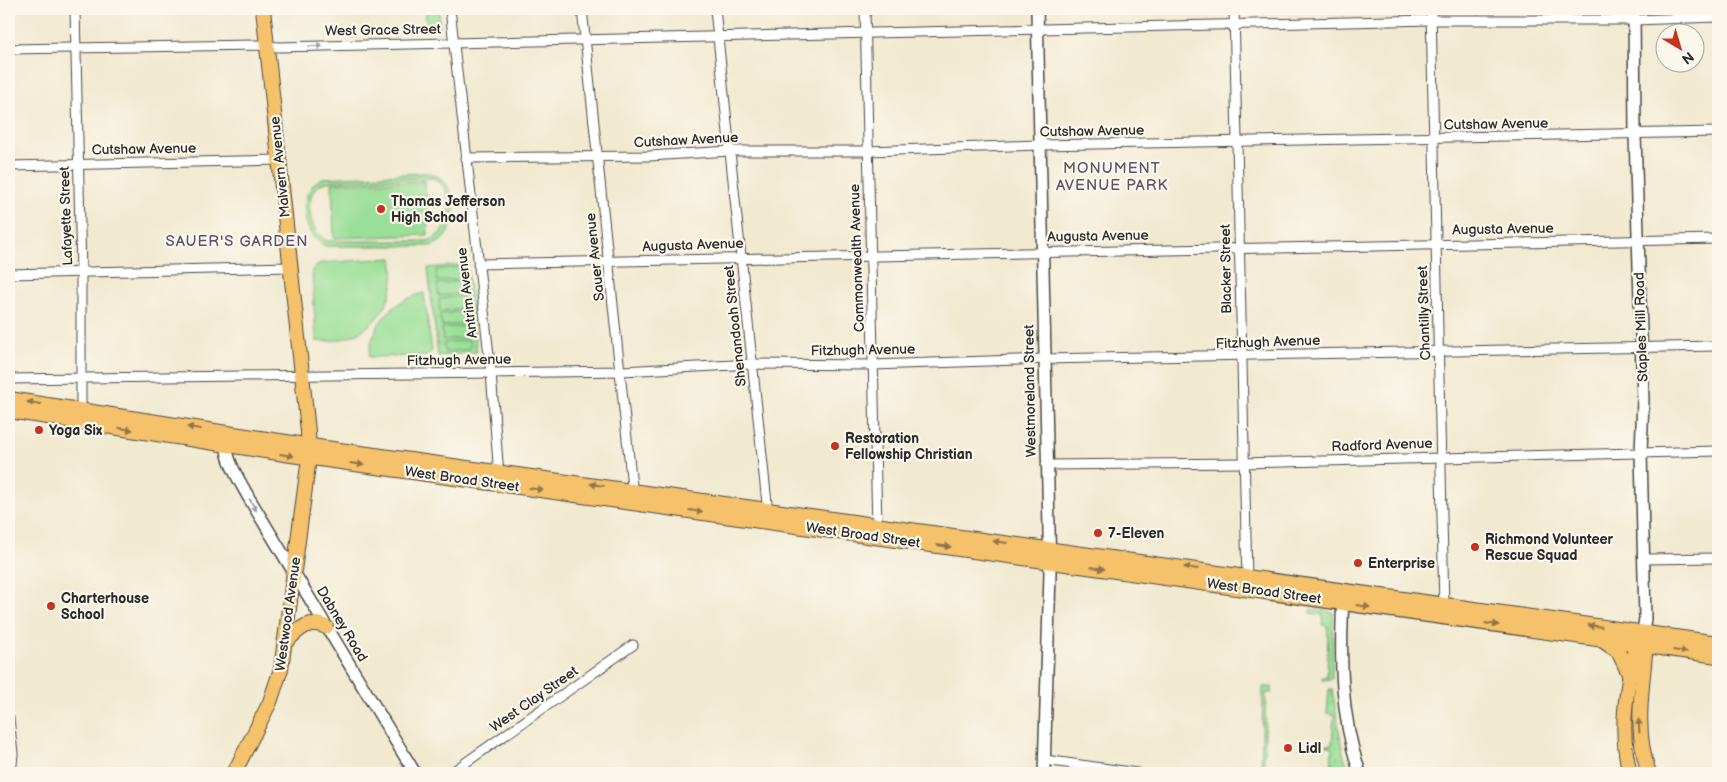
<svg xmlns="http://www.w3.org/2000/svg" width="1727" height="782" viewBox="0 0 1727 782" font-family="'Balsamiq Sans',sans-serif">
	<defs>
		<pattern id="grass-dots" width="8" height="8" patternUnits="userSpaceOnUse" patternTransform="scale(1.25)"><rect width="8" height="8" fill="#9adf97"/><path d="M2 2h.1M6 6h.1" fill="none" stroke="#85c082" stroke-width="1.8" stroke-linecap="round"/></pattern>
		<pattern id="park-tufts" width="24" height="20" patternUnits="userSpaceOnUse" patternTransform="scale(1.25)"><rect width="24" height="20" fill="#9adf97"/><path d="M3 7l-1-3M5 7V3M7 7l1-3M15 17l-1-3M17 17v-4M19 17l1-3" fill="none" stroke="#85c082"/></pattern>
	</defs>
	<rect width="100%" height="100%" fill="#fbf7ec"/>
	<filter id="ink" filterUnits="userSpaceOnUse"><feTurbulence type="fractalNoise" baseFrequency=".02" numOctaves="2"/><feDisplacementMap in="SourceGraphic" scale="10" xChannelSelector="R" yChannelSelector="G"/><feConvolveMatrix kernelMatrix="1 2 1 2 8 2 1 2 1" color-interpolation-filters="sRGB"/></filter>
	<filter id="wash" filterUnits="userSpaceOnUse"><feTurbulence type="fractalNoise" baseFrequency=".0096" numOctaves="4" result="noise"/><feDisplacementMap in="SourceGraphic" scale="20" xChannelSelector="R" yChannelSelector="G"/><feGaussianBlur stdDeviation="1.12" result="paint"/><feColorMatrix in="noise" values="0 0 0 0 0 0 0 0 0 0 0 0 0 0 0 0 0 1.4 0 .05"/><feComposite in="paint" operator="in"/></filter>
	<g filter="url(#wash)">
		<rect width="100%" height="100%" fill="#f1e9d0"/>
		<!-- grass -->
		<g fill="url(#grass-dots)" stroke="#628561">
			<polygon points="1311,609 1333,612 1332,679 1322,680 1322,677 1327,677 1328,626 1322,625 1323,615 1310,613"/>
			<polygon points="1263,687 1272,687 1272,693 1266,693 1264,773 1261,773"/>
			<polygon points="1329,689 1332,689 1343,753 1350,773 1331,773 1332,748 1326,745 1332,744 1334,715 1327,713"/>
		</g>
		<!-- park -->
		<g fill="url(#park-tufts)" stroke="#628561">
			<polygon points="425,9 439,9 440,26 427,27"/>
			<polygon points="467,264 477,352 438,356 428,268"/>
		</g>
		<!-- pitch -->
		<g fill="#9adf97" stroke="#628561" fill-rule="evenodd">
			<path d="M424,173C464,174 462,241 429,246H326C299,236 297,188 323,178ZM433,178C456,187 454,235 427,241H327C310,233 302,198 319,185C323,182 329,182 334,181Z"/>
			<polygon points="425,181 428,235 334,238 332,183"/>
			<path d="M392,258C401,307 364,345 316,341L312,270L321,263Z"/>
			<polygon points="461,267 462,279 437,281 436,270"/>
			<polygon points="463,281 464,293 439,296 437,284"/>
			<path d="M424,293L432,351L427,356L369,357C372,324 391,301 424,293Z"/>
			<polygon points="464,296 466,308 440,311 439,299"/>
			<polygon points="466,311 467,323 442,326 440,314"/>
			<polygon points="468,326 469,337 443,340 442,328"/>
			<polygon points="469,340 470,349 445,352 444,343"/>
		</g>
	</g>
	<g filter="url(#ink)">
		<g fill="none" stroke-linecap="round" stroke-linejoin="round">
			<defs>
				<g id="minor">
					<polyline points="75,9 81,273 81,413"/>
					<polyline points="450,9 491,373 499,476"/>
					<polyline points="582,9 633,496"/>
					<polyline points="715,9 768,513"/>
					<polyline points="865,9 877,528"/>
					<polyline points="1234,9 1247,581"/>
					<polyline points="1431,9 1444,608"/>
					<polyline points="9,49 256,45 279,47 1431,20 1634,20 1718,17"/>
					<polyline points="466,158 649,156 730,151 868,151 1040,145 1718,132"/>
					<polyline points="9,166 279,160"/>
					<polyline points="478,264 1718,239"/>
					<polyline points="9,274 291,267"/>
					<polyline points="9,379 491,373 622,371 753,364 873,365 1044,359 1718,346"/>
					<polyline points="1046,465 1243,463 1718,451"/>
					<polyline points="1643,559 1718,558"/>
					<polyline points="9,718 13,754 11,773"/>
					<polyline points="1045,760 1137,773"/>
					<polyline points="451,773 633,645"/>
				</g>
				<g id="tertiary">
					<polyline points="1037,9 1050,573 1044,773"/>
					<polyline points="1634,9 1635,134 1643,400 1641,452 1645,618 1643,633"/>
					<path d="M227,437C223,457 240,481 249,498L415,773"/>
					<path d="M1343,597C1340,657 1340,715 1360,773"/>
				</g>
				<g id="primary">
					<polyline points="9,399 325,448 1718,643"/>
					<polyline points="9,411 291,455 1718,656"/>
					<path d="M1643,638L1642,645L1645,655C1641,696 1635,733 1649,773"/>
					<polyline points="1603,641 1618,651 1629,674"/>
					<path d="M286,642C298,630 309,618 326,627"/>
					<polyline points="234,773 270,702 281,669 309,458 308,431 263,9"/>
					<path d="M1630,773C1619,732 1626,693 1634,652L1642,645"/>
				</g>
			</defs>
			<!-- minor casing -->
			<use href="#minor" stroke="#494844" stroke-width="11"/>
			<!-- tertiary casing -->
			<use href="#tertiary" stroke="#494844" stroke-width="14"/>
			<!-- primary casing -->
			<use href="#primary" stroke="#494844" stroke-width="16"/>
			<!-- minor -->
			<use href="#minor" stroke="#fff" stroke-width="9"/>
			<!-- tertiary -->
			<use href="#tertiary" stroke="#fff" stroke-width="11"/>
			<!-- primary -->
			<use href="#primary" stroke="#f5c16b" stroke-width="14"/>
		</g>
		<!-- one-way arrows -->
		<defs><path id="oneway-solid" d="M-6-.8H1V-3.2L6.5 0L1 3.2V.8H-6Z" transform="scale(1.25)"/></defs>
		<g fill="#a0a0a0">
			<use href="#oneway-solid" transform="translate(316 46) rotate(-1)"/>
			<use href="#oneway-solid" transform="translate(253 505) rotate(60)"/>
		</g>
		<g fill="#90764b">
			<use href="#oneway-solid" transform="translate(34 403) rotate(-171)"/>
			<use href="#oneway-solid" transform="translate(194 428) rotate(-171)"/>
			<use href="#oneway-solid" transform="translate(126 429) rotate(9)"/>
			<use href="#oneway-solid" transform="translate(287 455) rotate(8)"/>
			<use href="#oneway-solid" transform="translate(357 464) rotate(8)"/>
			<use href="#oneway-solid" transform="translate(597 485) rotate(-172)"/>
			<use href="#oneway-solid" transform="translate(536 489) rotate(8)"/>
			<use href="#oneway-solid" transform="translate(696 511) rotate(8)"/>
			<use href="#oneway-solid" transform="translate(1000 542) rotate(-173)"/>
			<use href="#oneway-solid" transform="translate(944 546) rotate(8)"/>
			<use href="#oneway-solid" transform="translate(1098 568) rotate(8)"/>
			<use href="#oneway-solid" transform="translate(1191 568) rotate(-172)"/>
			<use href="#oneway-solid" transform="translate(1363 606) rotate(8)"/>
			<use href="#oneway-solid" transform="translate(1492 624) rotate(8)"/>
			<use href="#oneway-solid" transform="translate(1595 626) rotate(-172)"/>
			<use href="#oneway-solid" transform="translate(1680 651) rotate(8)"/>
			<use href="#oneway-solid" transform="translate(1639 726) rotate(-94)"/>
		</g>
	</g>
	<!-- markers -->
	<g fill="#c8321e" stroke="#fbf7ec" stroke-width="2">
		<circle cx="381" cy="209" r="5"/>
		<circle cx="39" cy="430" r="5"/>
		<circle cx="835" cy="446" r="5"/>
		<circle cx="1098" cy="533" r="5"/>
		<circle cx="1475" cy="547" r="5"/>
		<circle cx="1358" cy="563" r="5"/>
		<circle cx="51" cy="606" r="5"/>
		<circle cx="1288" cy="748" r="5"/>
	</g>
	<g text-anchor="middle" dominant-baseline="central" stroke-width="4.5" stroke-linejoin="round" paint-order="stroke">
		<!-- street labels -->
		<g font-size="14" fill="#2b2b2b" stroke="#fbf7ec">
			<text transform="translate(383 30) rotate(-1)">West Grace Street</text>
			<text transform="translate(1496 124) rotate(-1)">Cutshaw Avenue</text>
			<text transform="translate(1092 131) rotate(-1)">Cutshaw Avenue</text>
			<text transform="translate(686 140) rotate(-3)">Cutshaw Avenue</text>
			<text transform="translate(144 149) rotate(-1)">Cutshaw Avenue</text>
			<text transform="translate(280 167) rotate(-96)">Malvern Avenue</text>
			<text transform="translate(66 216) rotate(-92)">Lafayette Street</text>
			<text transform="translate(1503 229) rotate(-1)">Augusta Avenue</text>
			<text transform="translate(1098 236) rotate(-1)">Augusta Avenue</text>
			<text transform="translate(693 245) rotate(-2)">Augusta Avenue</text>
			<text transform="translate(595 257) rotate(-96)">Sauer Avenue</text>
			<text transform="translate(857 258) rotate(-92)">Commonwealth Avenue</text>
			<text transform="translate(1226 269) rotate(-91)">Blacker Street</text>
			<text transform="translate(467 293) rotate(-97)">Antrim Avenue</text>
			<text transform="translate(1424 313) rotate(-92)">Chantilly Street</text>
			<text transform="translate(735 326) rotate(-96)">Shenandoah Street</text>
			<text transform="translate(1641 327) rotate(-92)">Staples Mill Road</text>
			<text transform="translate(1268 342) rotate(-2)">Fitzhugh Avenue</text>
			<text transform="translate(863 350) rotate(-1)">Fitzhugh Avenue</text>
			<text transform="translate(459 360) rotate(-1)">Fitzhugh Avenue</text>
			<text transform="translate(1030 391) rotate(-91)">Westmoreland Street</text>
			<text transform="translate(1382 445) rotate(-2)">Radford Avenue</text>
			<text transform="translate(462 479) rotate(8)">West Broad Street</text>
			<text transform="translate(863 535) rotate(8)">West Broad Street</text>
			<text transform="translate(1264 591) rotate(8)">West Broad Street</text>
			<text transform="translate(288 614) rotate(-82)">Westwood Avenue</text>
			<text transform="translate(342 624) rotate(59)">Dabney Road</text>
			<text transform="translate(534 699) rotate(-35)">West Clay Street</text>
		</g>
		<!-- poi labels -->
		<g font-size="14" font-weight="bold" fill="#2b2b2b" stroke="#fbf7ec" text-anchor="start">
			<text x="391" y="201">Thomas Jefferson<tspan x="391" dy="16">High School</tspan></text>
			<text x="49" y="430">Yoga Six</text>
			<text x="845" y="438">Restoration<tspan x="845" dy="16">Fellowship Christian</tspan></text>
			<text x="1108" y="533">7-Eleven</text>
			<text x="1485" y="539">Richmond Volunteer<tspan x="1485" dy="16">Rescue Squad</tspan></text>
			<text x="1368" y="563">Enterprise</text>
			<text x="61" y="598">Charterhouse<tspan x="61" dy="16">School</tspan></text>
			<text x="1298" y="748">Lidl</text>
		</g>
		<!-- neighbourhood labels -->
		<g font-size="15" letter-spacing="1" fill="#5e5268" stroke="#fbf7ec">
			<text x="1112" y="168">MONUMENT<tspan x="1112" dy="17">AVENUE PARK</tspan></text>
			<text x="237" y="241">SAUER'S GARDEN</text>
		</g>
	</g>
	<!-- margin -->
	<rect width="1727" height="782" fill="none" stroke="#fbf7ec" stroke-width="30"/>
	<!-- north arrow -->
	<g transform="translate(1680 48) rotate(142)"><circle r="24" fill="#fbf7ec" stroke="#a8a59f"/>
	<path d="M0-4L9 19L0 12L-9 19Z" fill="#c8321e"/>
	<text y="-8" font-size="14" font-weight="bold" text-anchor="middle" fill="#2b2b2b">N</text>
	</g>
</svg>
